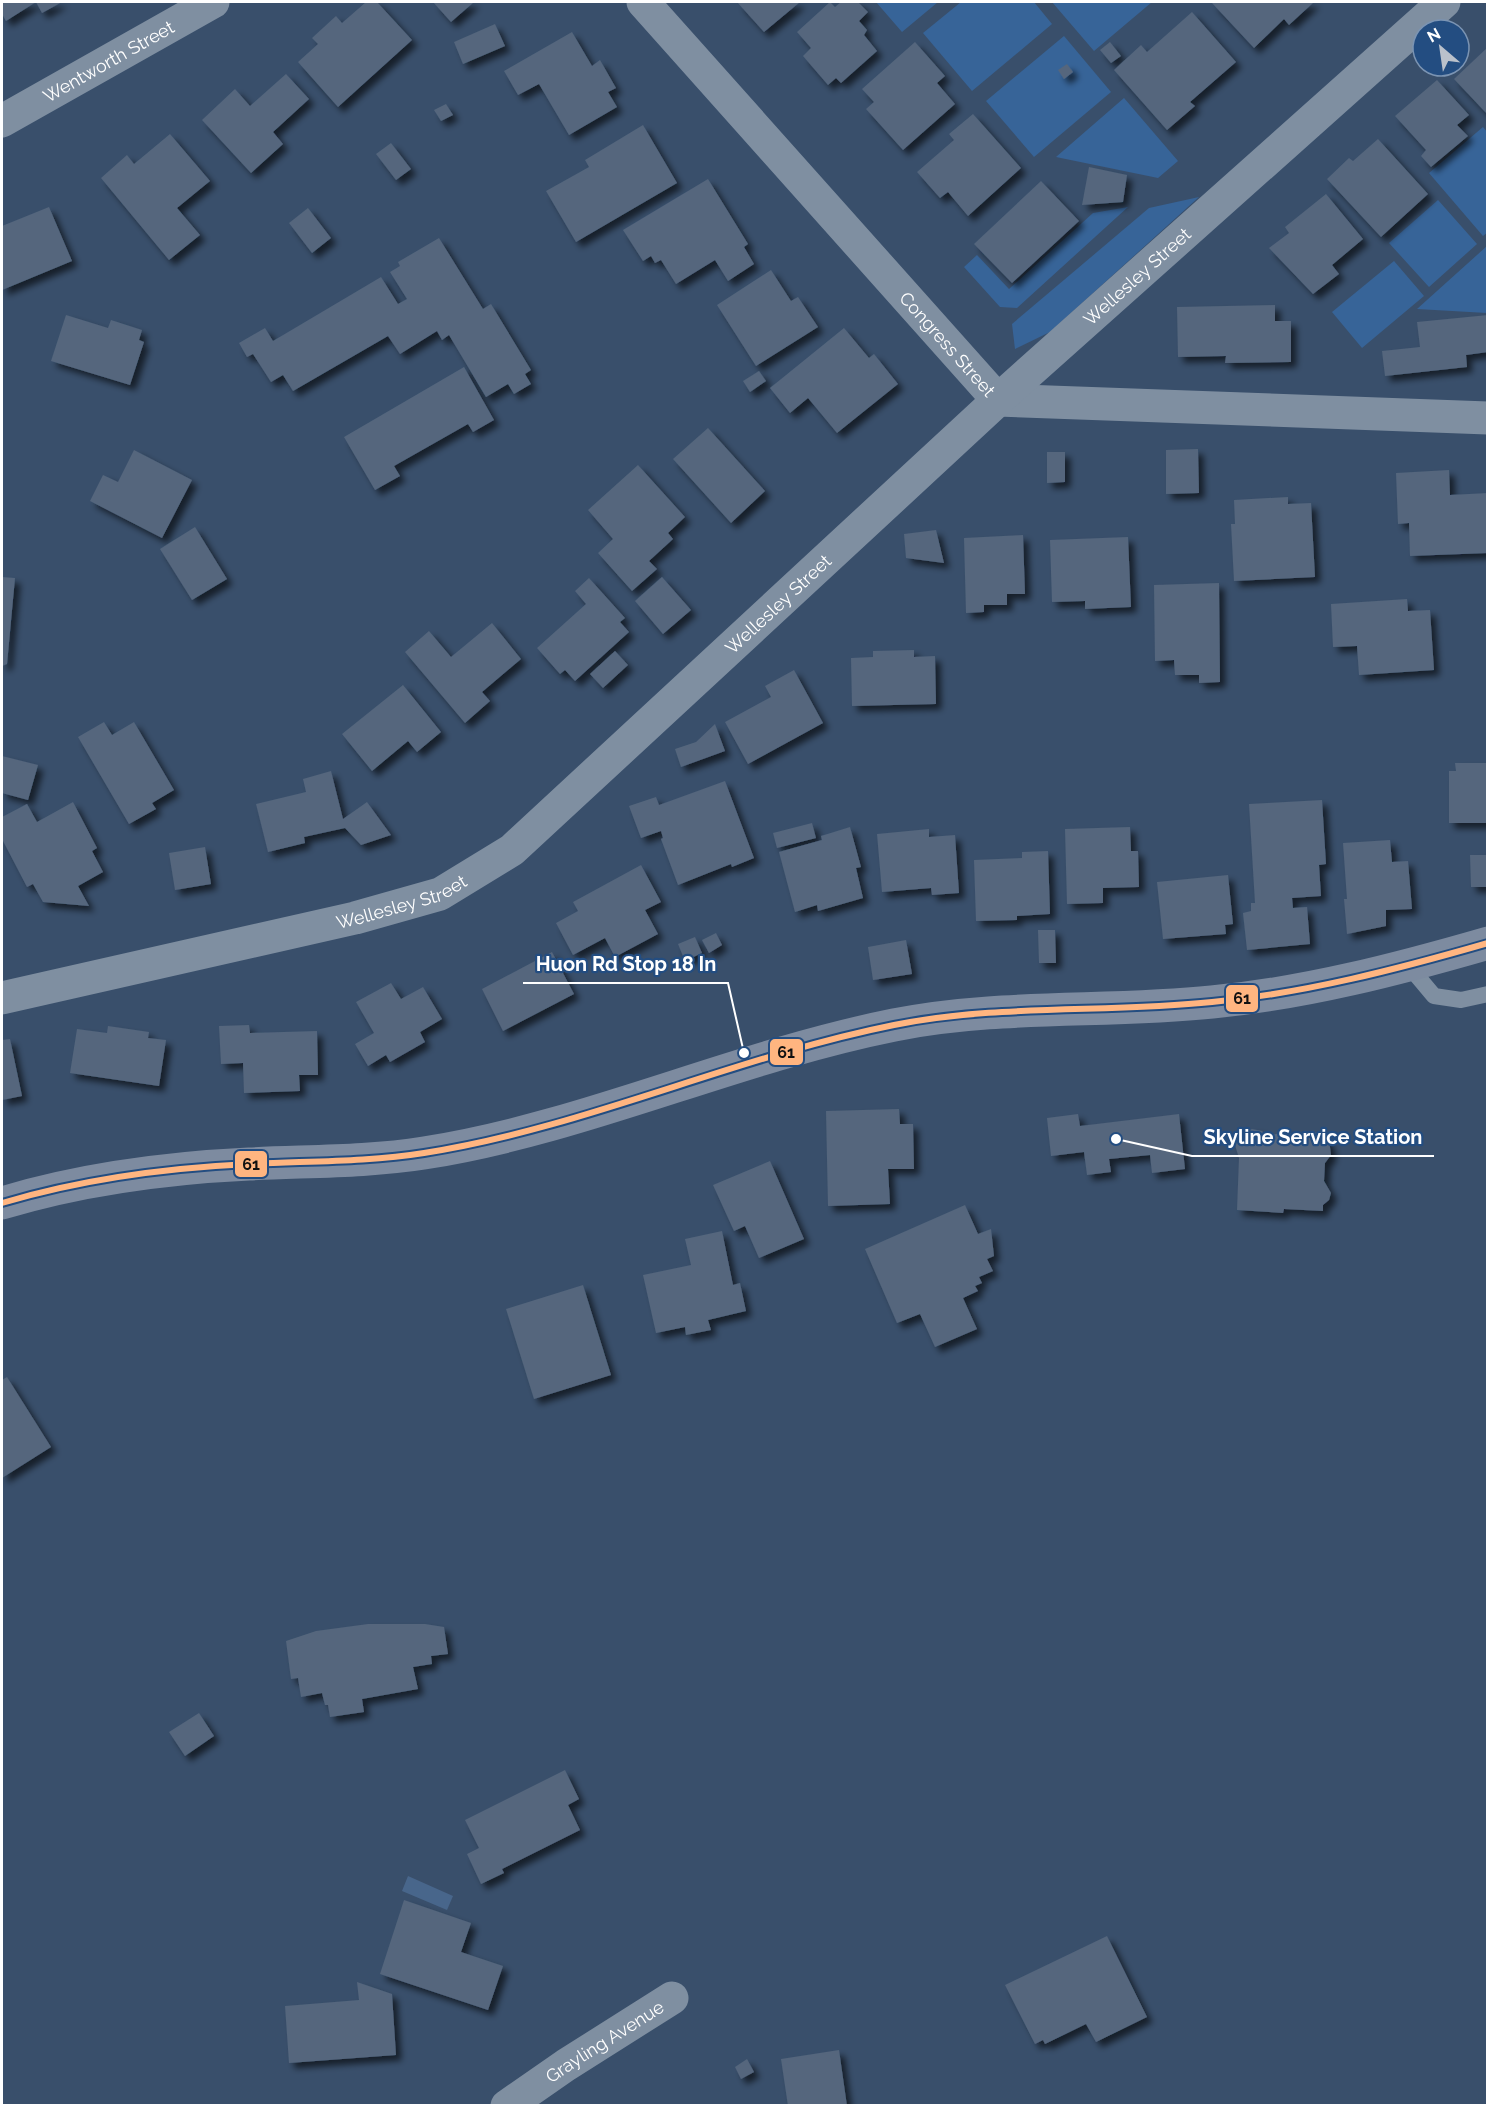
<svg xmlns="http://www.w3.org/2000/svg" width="1489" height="2107" viewBox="0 0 1489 2107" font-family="Raleway,sans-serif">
	<defs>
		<filter id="shadow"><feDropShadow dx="5.5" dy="5.5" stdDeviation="3" flood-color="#0009"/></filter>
	</defs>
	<rect width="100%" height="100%" fill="#394f6b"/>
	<!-- green -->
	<g fill="#376498">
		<polygon points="876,2 938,2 902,32"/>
		<polygon points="961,2 1034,2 1052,24 972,91 923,33"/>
		<polygon points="1052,2 1152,2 1094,51"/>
		<polygon points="1064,36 1111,92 1034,157 986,101"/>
		<polygon points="1124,98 1178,161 1158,178 1056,157"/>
		<polygon points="1483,127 1488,133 1488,232 1483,236 1429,173"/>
		<polygon points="1199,197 1050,332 1015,349 1012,324 1149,208"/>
		<polygon points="1438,200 1477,244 1429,287 1389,243"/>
		<polygon points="1128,207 1017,308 1000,307 964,267 977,255 1009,289 1093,213"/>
		<polygon points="1487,246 1487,313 1417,309"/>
		<polygon points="1394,261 1424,296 1362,348 1332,312"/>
	</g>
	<!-- water -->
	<polygon fill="#48668b" points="408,1876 453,1896 447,1910 402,1891"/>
	<!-- building -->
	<g fill="#54667d" filter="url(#shadow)">
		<polygon points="2,2 62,2 42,13 36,2 6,21 2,14"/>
		<polygon points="366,2 377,2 412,40 338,107 298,62 318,44 312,38 336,16 342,23"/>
		<polygon points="433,2 474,2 451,22"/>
		<polygon points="737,2 800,2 764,32"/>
		<polygon points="830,2 835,7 841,2 858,2 868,12 859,21 867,30 864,35 877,51 841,83 836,78 828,85 803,56 811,48 797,32"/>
		<polygon points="1213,2 1314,2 1289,25 1284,19 1254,48 1212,3"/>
		<polygon points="1192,12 1236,62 1190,102 1195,106 1167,130 1114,70 1141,45 1147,52"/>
		<polygon points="495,24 505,46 463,64 454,42"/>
		<polygon points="572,32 592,66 600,60 616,88 608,92 617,107 569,135 539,84 518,95 504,71"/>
		<polygon points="915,42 945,76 937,83 955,104 903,150 866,109 874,102 862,89"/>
		<polygon points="1110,42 1121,56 1111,63 1100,50"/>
		<polygon points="1488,47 1488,115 1454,79"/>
		<polygon points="1067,64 1073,72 1064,79 1058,70"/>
		<polygon points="286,74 309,99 273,132 283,144 251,173 202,120 235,89 250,106"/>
		<polygon points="1437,80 1469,115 1457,125 1468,136 1431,167 1421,156 1426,150 1395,116"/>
		<polygon points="446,104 453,115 441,121 434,110"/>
		<polygon points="973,114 1021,168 968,216 948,192 940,198 917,172 954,140 949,134"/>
		<polygon points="643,125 677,183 576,242 546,191 589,167 585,160"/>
		<polygon points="170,134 210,181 177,208 200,235 169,260 101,178 127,155 134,164"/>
		<polygon points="1378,139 1428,194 1381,237 1327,179 1349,158 1353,161"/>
		<polygon points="391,143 411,169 396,180 376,154"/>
		<polygon points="1089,167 1127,175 1123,202 1082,205"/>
		<polygon points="708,179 748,244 744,247 754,264 728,281 715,260 676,284 661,260 655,263 651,256 643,261 623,230"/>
		<polygon points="1041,181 1079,221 1012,283 974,244"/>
		<polygon points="1326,194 1363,239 1332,265 1339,274 1313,294 1269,248 1289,233 1285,227"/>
		<polygon points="49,207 72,261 2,290 2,226"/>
		<polygon points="308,208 331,238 312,253 289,223"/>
		<polygon points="439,238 483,309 491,304 531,370 525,374 531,384 514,394 508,384 486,397 449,335 442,340 437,331 400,354 388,336 293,391 283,375 271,382 253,354 247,357 239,343 265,328 273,341 381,277 398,304 407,299 390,272 400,266 398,262"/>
		<polygon points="771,270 791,301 798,297 818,327 756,366 717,305"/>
		<polygon points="1275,305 1275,321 1291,321 1291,362 1225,363 1226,356 1178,357 1177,307"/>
		<polygon points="66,315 108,328 111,320 142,330 139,340 144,342 130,385 51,361"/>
		<polygon points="1488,315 1488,352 1466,355 1467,367 1385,376 1382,351 1420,347 1417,322"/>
		<polygon points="844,328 869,358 874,354 898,384 837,433 808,398 790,413 770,388"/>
		<polygon points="464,367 494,420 473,432 468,424 394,466 400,476 375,490 344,437"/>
		<polygon points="759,371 766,381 750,392 743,381"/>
		<polygon points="708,428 765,491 731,523 673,459"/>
		<polygon points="1198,449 1199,493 1166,494 1166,450"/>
		<polygon points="134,450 192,480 162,538 90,501 103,475 118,482"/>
		<polygon points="1047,452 1065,452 1065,482 1047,483"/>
		<polygon points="638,465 685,517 668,533 673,539 649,561 657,569 632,591 598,553 613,539 588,510"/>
		<polygon points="1449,470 1450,495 1488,493 1488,553 1410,556 1409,523 1398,524 1396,473"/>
		<polygon points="1288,497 1288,504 1311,503 1315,577 1234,581 1231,524 1235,524 1234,500"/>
		<polygon points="195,527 227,579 192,600 160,549"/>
		<polygon points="936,530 944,563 906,558 904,534"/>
		<polygon points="1023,535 1025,594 1007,594 1007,605 984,605 984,612 966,613 964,538"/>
		<polygon points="1128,537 1131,607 1085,609 1085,601 1052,602 1050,540"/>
		<polygon points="2,577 15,578 7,664 2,666"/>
		<polygon points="662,577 691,610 663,634 635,601"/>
		<polygon points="589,578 625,618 620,622 629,632 575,681 565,670 560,674 537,648 586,604 575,591"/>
		<polygon points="1219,583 1220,682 1199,683 1199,675 1175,675 1174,660 1155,661 1154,585"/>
		<polygon points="1407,599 1408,611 1430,610 1434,670 1359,675 1357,646 1333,647 1331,604"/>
		<polygon points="492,623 521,659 482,692 490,701 465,723 405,652 429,631 451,657"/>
		<polygon points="914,650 914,657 935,656 936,704 852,706 851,658 873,657 873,651"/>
		<polygon points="615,651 628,665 603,688 590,674"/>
		<polygon points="794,670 823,723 748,764 725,722 771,697 765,686"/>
		<polygon points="403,685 441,732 417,752 408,741 372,771 342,734"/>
		<polygon points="104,722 112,735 134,722 174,790 152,803 156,809 129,824 78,737"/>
		<polygon points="715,724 725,751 681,767 675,749 696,742"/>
		<polygon points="2,756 38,765 28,800 2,793"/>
		<polygon points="1455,763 1488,763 1487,823 1449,823 1449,771 1456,771"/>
		<polygon points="331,771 343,819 367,802 391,835 361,845 345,828 304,837 305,843 268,852 256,804 306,792 303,779"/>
		<polygon points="725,781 754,858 732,867 731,864 678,885 661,839 663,838 661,831 641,838 629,806 656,797 659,805"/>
		<polygon points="1322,800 1326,864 1319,865 1321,896 1292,898 1293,908 1307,907 1310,944 1247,950 1243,913 1251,911 1251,903 1255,903 1249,804"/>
		<polygon points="73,802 97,848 92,851 103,872 78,886 89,906 43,902 33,884 27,887 2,839 2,817 27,804 37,822"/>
		<polygon points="812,823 816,838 777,848 773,833"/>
		<polygon points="850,827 861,867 856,868 863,898 818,911 817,905 795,912 779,852 822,840 821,836"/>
		<polygon points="1130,827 1131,851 1138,851 1139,887 1103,888 1103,903 1067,904 1065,829"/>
		<polygon points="929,829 929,837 955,835 959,893 932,895 931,888 882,892 877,834"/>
		<polygon points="1390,840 1392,862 1408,861 1412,909 1386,910 1386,926 1347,934 1344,899 1347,899 1343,843"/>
		<polygon points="205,847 211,884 175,890 169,853"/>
		<polygon points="1048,851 1050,914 1017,916 1017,920 976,921 974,860 1022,858 1022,852"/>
		<polygon points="1470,855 1488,855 1488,887 1471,887"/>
		<polygon points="641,865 661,902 645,910 658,934 615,957 605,938 573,955 556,923 578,911 573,902"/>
		<polygon points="1228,875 1233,924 1225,925 1226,934 1163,939 1157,882"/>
		<polygon points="1038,930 1055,930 1056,963 1039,963"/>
		<polygon points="716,933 722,945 709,953 702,940"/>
		<polygon points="695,937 702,953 685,961 678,944"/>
		<polygon points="906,940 912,974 873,980 868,947"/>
		<polygon points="552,952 574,994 503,1031 482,989"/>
		<polygon points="391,983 401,999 423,987 442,1019 420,1032 425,1042 390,1062 386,1055 368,1066 355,1044 374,1033 356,1002"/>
		<polygon points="249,1025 250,1033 317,1031 318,1075 299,1075 300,1091 244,1093 243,1063 221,1064 219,1026"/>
		<polygon points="108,1026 149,1032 148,1038 166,1040 159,1086 70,1073 77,1029 107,1033"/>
		<polygon points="10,1039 22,1096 2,1100 2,1040"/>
		<polygon points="899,1109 900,1124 913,1124 914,1169 888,1169 890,1204 828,1206 826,1111"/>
		<polygon points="1078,1114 1080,1126 1179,1114 1185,1169 1152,1173 1150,1155 1109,1159 1111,1172 1087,1175 1084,1152 1051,1156 1047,1118"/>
		<polygon points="1252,1129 1262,1131 1267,1136 1285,1132 1292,1133 1294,1137 1312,1132 1320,1133 1328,1141 1330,1147 1331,1155 1325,1163 1324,1181 1331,1193 1329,1200 1323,1205 1323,1211 1284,1209 1283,1213 1237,1210 1239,1158 1235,1145 1241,1133"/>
		<polygon points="770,1161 804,1239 759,1258 745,1226 734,1231 713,1185"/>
		<polygon points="965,1205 978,1234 991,1229 994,1256 987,1259 993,1271 979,1277 982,1283 975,1286 978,1291 963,1298 977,1329 935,1347 920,1314 897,1323 865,1249"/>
		<polygon points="722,1231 733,1285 740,1283 746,1311 708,1320 711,1330 686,1335 685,1327 656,1333 643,1275 691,1265 685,1239"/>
		<polygon points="583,1285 611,1375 534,1399 506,1309"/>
		<polygon points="7,1377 51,1447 2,1478 2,1380"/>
		<polygon points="368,1624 425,1624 444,1627 448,1654 431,1656 432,1664 413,1667 418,1689 362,1699 364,1712 330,1717 328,1705 325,1705 322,1693 301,1697 298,1678 291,1679 286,1641 316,1631"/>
		<polygon points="199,1713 214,1736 185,1756 169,1732"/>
		<polygon points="565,1770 579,1799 568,1805 580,1830 502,1869 504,1873 481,1884 467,1854 479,1848 465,1820"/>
		<polygon points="404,1900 471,1923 461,1952 503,1966 488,2010 380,1974"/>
		<polygon points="1107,1936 1147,2017 1096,2042 1086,2024 1045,2044 1043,2040 1035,2044 1005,1985"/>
		<polygon points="357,1982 392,1994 396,2055 289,2063 285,2006 359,2000"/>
		<polygon points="839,2050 847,2106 788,2106 781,2059"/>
		<polygon points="747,2059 754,2072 741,2079 735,2067"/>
	</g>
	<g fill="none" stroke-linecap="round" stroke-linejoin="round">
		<!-- service -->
		<polyline stroke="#7f8fa1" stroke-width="16" points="1408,965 1434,996 1461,1000 1488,994"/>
		<!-- minor -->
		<g stroke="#7f8fa1" stroke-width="33">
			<path id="s1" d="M643,2L998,400L1488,418"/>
			<path id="s2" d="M2,121L213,2"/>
			<path id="s3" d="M2,998L355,918L440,894L512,850L998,400L1444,2"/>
			<path id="s4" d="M507,2106L566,2065L672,1998"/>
		</g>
		<!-- primary -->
		<path stroke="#7d8ba0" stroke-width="33" d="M2,1203C82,1179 165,1168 249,1164C306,1161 368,1162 424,1153C584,1128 734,1057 894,1025C998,1004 1107,1013 1212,1002C1306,993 1398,969 1488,943"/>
		<defs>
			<path id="bus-1" d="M2,1203C82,1179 165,1168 249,1164C306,1161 368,1162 424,1153C584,1128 734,1057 894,1025C998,1004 1107,1013 1212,1002C1306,993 1398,969 1488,943"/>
		</defs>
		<!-- bus-1 casing -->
		<use href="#bus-1" stroke="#234d81" stroke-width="10"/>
		<!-- bus-1 -->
		<use href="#bus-1" stroke="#ffb580" stroke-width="6"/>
	</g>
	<g text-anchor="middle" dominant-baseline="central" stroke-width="4.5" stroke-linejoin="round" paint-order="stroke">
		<!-- street labels -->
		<g font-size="18" fill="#fff" stroke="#234d81">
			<text stroke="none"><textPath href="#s2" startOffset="122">Wentworth Street</textPath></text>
			<text stroke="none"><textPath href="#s3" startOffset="1383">Wellesley Street</textPath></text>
			<text stroke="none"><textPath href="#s1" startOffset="458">Congress Street</textPath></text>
			<text stroke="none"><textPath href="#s3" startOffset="897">Wellesley Street</textPath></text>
			<text stroke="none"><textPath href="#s3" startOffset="411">Wellesley Street</textPath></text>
			<text stroke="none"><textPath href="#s4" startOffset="117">Grayling Avenue</textPath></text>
		</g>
	</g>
	<!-- callouts -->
	<path fill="none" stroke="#fff" stroke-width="2" d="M744 1053L728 983H523M1116 1139L1192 1156H1434"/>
	<g fill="#fff" stroke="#234d81" stroke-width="2">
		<circle cx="744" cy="1053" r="6"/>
		<circle cx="1116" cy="1139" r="6"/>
	</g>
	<g font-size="20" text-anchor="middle" font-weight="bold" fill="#fff" stroke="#234d81" stroke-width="4.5" stroke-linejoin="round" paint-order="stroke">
		<text x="626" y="971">Huon Rd Stop 18 In</text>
		<text x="1313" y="1144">Skyline Service Station</text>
	</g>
	<g stroke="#234d81" stroke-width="2">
		<rect x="1225" y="984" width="34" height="29" rx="6" fill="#ffb580"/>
		<rect x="769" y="1038" width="35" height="28" rx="6" fill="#ffb580"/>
		<rect x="234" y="1150" width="34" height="28" rx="6" fill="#ffb580"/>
	</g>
	<g font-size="16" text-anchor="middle" font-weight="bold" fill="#111">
		<text x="1242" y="1004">61</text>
		<text x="786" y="1058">61</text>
		<text x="251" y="1170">61</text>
	</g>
	<!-- border -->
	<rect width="1489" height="2107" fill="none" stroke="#ffffff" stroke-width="6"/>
	<!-- north arrow -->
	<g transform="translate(1441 48) rotate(331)"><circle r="28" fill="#234d81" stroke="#7b94b3" stroke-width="1.5"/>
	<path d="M0-4.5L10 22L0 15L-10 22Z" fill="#bac1cb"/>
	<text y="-9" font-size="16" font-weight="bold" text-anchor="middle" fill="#ffffff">N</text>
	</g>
</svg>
